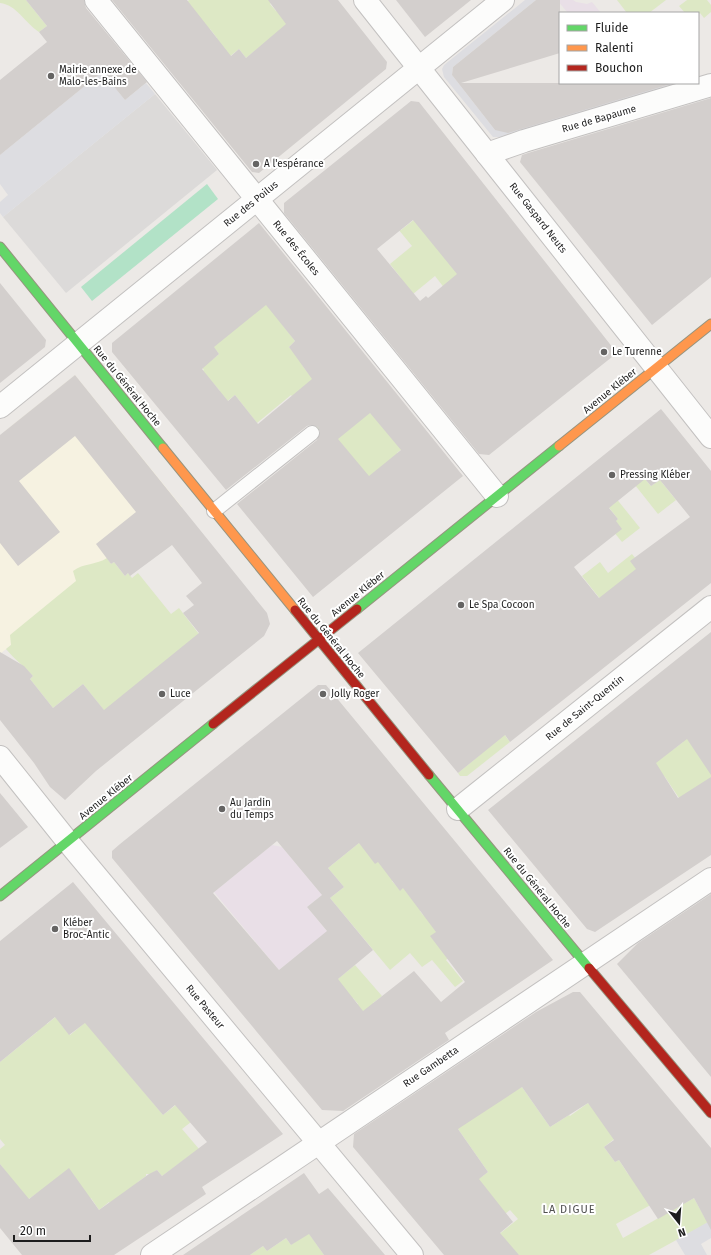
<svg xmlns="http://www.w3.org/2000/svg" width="711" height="1255" viewBox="0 0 711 1255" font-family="'Fira Sans',sans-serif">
	<rect width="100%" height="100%" fill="#ece9e6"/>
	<!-- industrial -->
	<g fill="#e9dfe7">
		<polygon points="557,0 573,0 576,2 587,4 592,2 601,13 568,13"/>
		<polygon points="272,845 282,847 322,895 307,907 340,947 315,972 299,954 279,970 214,892"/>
	</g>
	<!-- education -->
	<polygon fill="#f6f2e1" points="75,375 182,507 0,654 0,440 7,434 5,431"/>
	<!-- grass -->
	<g fill="#dde8c5">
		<path d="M0,0H26L47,26L39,32C24,22 17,5 0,3Z"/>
		<polygon points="189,0 273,0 270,4 276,11 303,13 246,58 239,49 213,70 214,41 217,38 210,29 207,32 181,7"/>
		<polygon points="617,0 666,0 649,13 627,13"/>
		<polygon points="687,0 707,0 711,5 711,12 704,18 700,13 698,15 698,13 685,13 679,6"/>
		<polygon points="434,204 464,259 449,294 435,276 402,303 390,288 401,278 390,264 412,246 389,218 401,230"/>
		<polygon points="257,291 295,341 289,347 296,355 321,350 302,365 308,373 370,413 408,444 397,453 404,462 385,496 335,449 291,395 257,423 235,395 221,406 214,396 220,391 213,383 195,398 185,386 204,370 177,337 213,359 219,354 195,324"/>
		<polygon points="644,478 651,486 660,480 676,500 658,514 635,485"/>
		<polygon points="611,492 640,528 622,542 609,526 618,519 607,505"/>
		<polygon points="632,554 655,583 616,619 582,576 600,562 608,573"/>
		<path d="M107,558L111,564L114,562L125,576L128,573L132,578L138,573L171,614L179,608L202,638L107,714L83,684L53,708L30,679L33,676C24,666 14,659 6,649L11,645L10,635L76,581L73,571C83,563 97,565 107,558Z"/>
		<polygon points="681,719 711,772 711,777 691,816 665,777 638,764 674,749 683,742"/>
		<polygon points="497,725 510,742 467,776 460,776 458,773 481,754"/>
		<polygon points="375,830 393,848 397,877 392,881 400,890 421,874 420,911 423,915 474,936 446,960 463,981 455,987 432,960 422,967 410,953 390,970 330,898 344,887 328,868"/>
		<polygon points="355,965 382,996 373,1003 393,1027 341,1019 358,1004 353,998 296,1013"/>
		<polygon points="72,1003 62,1026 70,1035 92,1017 115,1057 163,1115 195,1090 200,1115 182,1129 199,1149 162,1176 157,1170 151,1174 146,1174 146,1176 138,1182 117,1211 109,1202 99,1210 91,1198 79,1205 39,1192 27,1200 0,1164 0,1149 5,1145 0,1139 0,1062 37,1032 29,1023 0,1008 38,1012 47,1024"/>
		<polygon points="522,1087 550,1127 569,1115 570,1116 588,1103 622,1133 604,1147 615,1162 619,1160 628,1174 685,1186 616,1224 623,1238 694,1198 705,1218 711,1221 649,1255 519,1255 493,1239 518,1219 510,1210 477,1236 420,1153 480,1178 488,1172 449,1116"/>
		<polygon points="308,1232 324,1255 250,1255 263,1246 267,1251 286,1238 291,1245"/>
	</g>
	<!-- pitch -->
	<polygon fill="#b2e2c7" points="207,184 218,199 92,301 81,287"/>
	<!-- parking -->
	<polygon fill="#dcdad9" points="155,94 217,170 66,293 3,217"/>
	<!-- plaza -->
	<g fill="#dddde1">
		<polygon points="525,0 536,0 453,67 452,75 495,130 667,83 681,83 502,137 493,137 444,77 442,69 444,65"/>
		<polygon points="102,72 125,100 146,83 155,94 3,217 0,213 0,202 8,195 0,184 0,155"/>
		<polygon points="708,1222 711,1227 711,1238 701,1244 707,1255 685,1255 676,1240"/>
	</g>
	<!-- building -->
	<g fill="#d3cfcd" fill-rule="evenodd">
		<polygon points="26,0 84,0 86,8 147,82 125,100 102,72 0,155 0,80 47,42 39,32 47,26"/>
		<polygon points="112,0 187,0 231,56 239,49 246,58 286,24 268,0 338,0 387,62 386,69 259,173 252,172"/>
		<polygon points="396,0 471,0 425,37"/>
		<polygon points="536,0 560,0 560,53 461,83 674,83 508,133 495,130 452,75 453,67"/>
		<polygon points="711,98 711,277 652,325 520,162 522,155 528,153"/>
		<path d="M411,101L419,102L617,353L489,455L479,454L284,213V203ZM413,220L457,274L428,298L426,296L420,301L377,249Z"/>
		<path d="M259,223L463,476L313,597L237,504L317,440L320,432L318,427L311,425L307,426L226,490L112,352V343ZM266,305L295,341L289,347L312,379L258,424L235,395L228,401L202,369L219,354L214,347ZM370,413L401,450L369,476L338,439Z"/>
		<polygon points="0,283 46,340 45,347 0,383"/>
		<polygon points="75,375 267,613 270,624 264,636 96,771 65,800 50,787 34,763 0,720 0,652 24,666 33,676 30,679 53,708 83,684 104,710 199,633 183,613 194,605 186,596 202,583 172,545 130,576 128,573 125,576 114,562 111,564 96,544 136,512 75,436 19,481 60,532 18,566 0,543 0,435"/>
		<path d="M661,409L711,471V583L510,742L505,735L458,773L358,653ZM645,479L651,486L660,480L690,517L630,561L636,569L599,598L574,567L622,529L616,521L618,519L609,508Z"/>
		<polygon points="711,632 711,775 687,739 656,763 678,798 711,777 711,855 595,932 587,929 488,810"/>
		<path d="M318,685H326L553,960L445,1033L449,1040L343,1111L322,1110L112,858V851L120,844ZM277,841L322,895L307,907L327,931L279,970L213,893ZM359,843L375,864L378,862L400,891L403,888L436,932L430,936L465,982L441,1002L414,971L363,1011L338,979L373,950L330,898L344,887L328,868Z"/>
		<polygon points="0,793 28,827 0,848"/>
		<polygon points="73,882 283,1134 202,1187 206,1194 114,1255 22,1255 0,1228 0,1164 29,1199 69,1168 99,1210 149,1174 157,1170 162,1176 207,1142 175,1105 163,1115 85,1023 69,1035 55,1017 0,1062 0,941"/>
		<polygon points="711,894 711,1077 617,964 638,943"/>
		<polygon points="573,992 580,992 711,1148 711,1230 694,1198 658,1219 619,1160 615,1162 604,1147 614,1140 588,1103 550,1127 522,1087 458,1129 488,1172 479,1179 513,1222 500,1233 519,1255 444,1255 353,1147 354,1134 536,1012"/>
		<polygon points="304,1173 319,1194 328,1188 385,1255 324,1255 309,1234 291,1245 286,1238 267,1251 263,1246 250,1255 183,1255"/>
	</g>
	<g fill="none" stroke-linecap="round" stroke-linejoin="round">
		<defs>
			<polyline id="lane" points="214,511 312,433"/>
			<g id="street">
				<polyline points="96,0 497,496"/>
				<polyline points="365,0 711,437"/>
				<polyline points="487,154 524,141 711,85"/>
				<polyline points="0,407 503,0"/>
				<polyline points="0,757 68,842 412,1255"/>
				<polyline points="458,809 711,607"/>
				<polyline points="152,1255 711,879"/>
			</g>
			<g id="fast">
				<polyline points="0,247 163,448"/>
				<polyline points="357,609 559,446"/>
				<polyline points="429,775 589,968"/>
				<polyline points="0,896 213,724"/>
			</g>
			<g id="slow">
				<polyline points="559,446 711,324"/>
				<polyline points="163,448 295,610"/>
			</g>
			<g id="jam">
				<polyline points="295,610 429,775"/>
				<polyline points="213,724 357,609"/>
				<polyline points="589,968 711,1113"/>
			</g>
		</defs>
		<!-- lane casing -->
		<use href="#lane" stroke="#c3c1c0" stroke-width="16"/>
		<!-- street casing -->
		<use href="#street" stroke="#c3c1c0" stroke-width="24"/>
		<!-- fast casing -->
		<use href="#fast" stroke="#96947f" stroke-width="11"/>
		<!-- slow casing -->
		<use href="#slow" stroke="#96947f" stroke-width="11"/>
		<!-- jam casing -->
		<use href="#jam" stroke="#96947f" stroke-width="11"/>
		<!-- lane -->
		<use href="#lane" stroke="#fcfcfb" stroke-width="14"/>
		<!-- street -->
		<use href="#street" stroke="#fcfcfb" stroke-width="22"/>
		<!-- fast -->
		<use href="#fast" stroke="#63d668" stroke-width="9"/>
		<!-- slow -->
		<use href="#slow" stroke="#ff974d" stroke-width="9"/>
		<!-- jam -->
		<use href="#jam" stroke="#b3261e" stroke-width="9"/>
	</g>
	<!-- markers -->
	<g fill="#656463" stroke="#fff" stroke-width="1.5">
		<circle cx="51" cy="76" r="4"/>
		<circle cx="256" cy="164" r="4"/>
		<circle cx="604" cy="352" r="4"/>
		<circle cx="612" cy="475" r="4"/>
		<circle cx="461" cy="605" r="4"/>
		<circle cx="162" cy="694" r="4"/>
		<circle cx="323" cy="694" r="4"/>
		<circle cx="222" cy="809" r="4"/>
		<circle cx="55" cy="929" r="4"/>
	</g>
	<g text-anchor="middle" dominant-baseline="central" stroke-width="4" stroke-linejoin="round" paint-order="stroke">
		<!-- poi labels -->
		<g font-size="10" fill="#1d1d1d" stroke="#fff" text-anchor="start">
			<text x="59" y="70">Mairie annexe de<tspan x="59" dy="12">Malo-les-Bains</tspan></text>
			<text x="264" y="164">A l'espérance</text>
			<text x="612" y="352">Le Turenne</text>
			<text x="620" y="475">Pressing Kléber</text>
			<text x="469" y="605">Le Spa Cocoon</text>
			<text x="170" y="694">Luce</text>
			<text x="331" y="694">Jolly Roger</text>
			<text x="230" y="803">Au Jardin<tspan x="230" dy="12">du Temps</tspan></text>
			<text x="63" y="923">Kléber<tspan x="63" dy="12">Broc-Antic</tspan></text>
		</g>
		<!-- street labels -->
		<g font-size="10" fill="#1d1d1d" stroke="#fff">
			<text transform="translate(599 119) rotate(-16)">Rue de Bapaume</text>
			<text transform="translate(251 204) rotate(-39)">Rue des Poilus</text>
			<text transform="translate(538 218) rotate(52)">Rue Gaspard Neuts</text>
			<text transform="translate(296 248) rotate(51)">Rue des Écoles</text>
			<text transform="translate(127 386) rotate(51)">Rue du Général Hoche</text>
			<text transform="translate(610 391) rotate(-39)">Avenue Kléber</text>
			<text transform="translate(358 594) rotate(-39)">Avenue Kléber</text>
			<text transform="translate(331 638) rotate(51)">Rue du Général Hoche</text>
			<text transform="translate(585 708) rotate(-39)">Rue de Saint-Quentin</text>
			<text transform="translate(106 797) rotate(-39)">Avenue Kléber</text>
			<text transform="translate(537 888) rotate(51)">Rue du Général Hoche</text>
			<text transform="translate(205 1007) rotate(50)">Rue Pasteur</text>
			<text transform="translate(431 1067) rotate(-34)">Rue Gambetta</text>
		</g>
		<!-- neighbourhood labels -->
		<g font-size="11" letter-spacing="1" fill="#505050" stroke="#fff">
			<text x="569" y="1209">LA DIGUE</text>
		</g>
	</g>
	<!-- legend -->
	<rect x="559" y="12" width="140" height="72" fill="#ffffff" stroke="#a5a5a5"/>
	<rect x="567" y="25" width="20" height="6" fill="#63d668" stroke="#a5a5a5"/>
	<text x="595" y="32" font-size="12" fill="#1d1d1d">Fluide</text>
	<rect x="567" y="45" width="20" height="6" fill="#ff974d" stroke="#a5a5a5"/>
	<text x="595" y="52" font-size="12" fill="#1d1d1d">Ralenti</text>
	<rect x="567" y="65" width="20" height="6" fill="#b3261e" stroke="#a5a5a5"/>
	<text x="595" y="72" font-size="12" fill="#1d1d1d">Bouchon</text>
	<!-- north arrow -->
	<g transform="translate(679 1223) rotate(163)" stroke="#ffffff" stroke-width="3" paint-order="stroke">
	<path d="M0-3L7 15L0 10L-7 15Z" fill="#1d1d1d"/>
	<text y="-6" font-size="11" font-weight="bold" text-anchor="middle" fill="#1d1d1d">N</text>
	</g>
	<!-- scale -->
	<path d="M14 1235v6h76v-6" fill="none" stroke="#1d1d1d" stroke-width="2"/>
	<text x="20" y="1235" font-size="12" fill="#1d1d1d" stroke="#ffffff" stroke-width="3" paint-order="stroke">20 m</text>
</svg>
